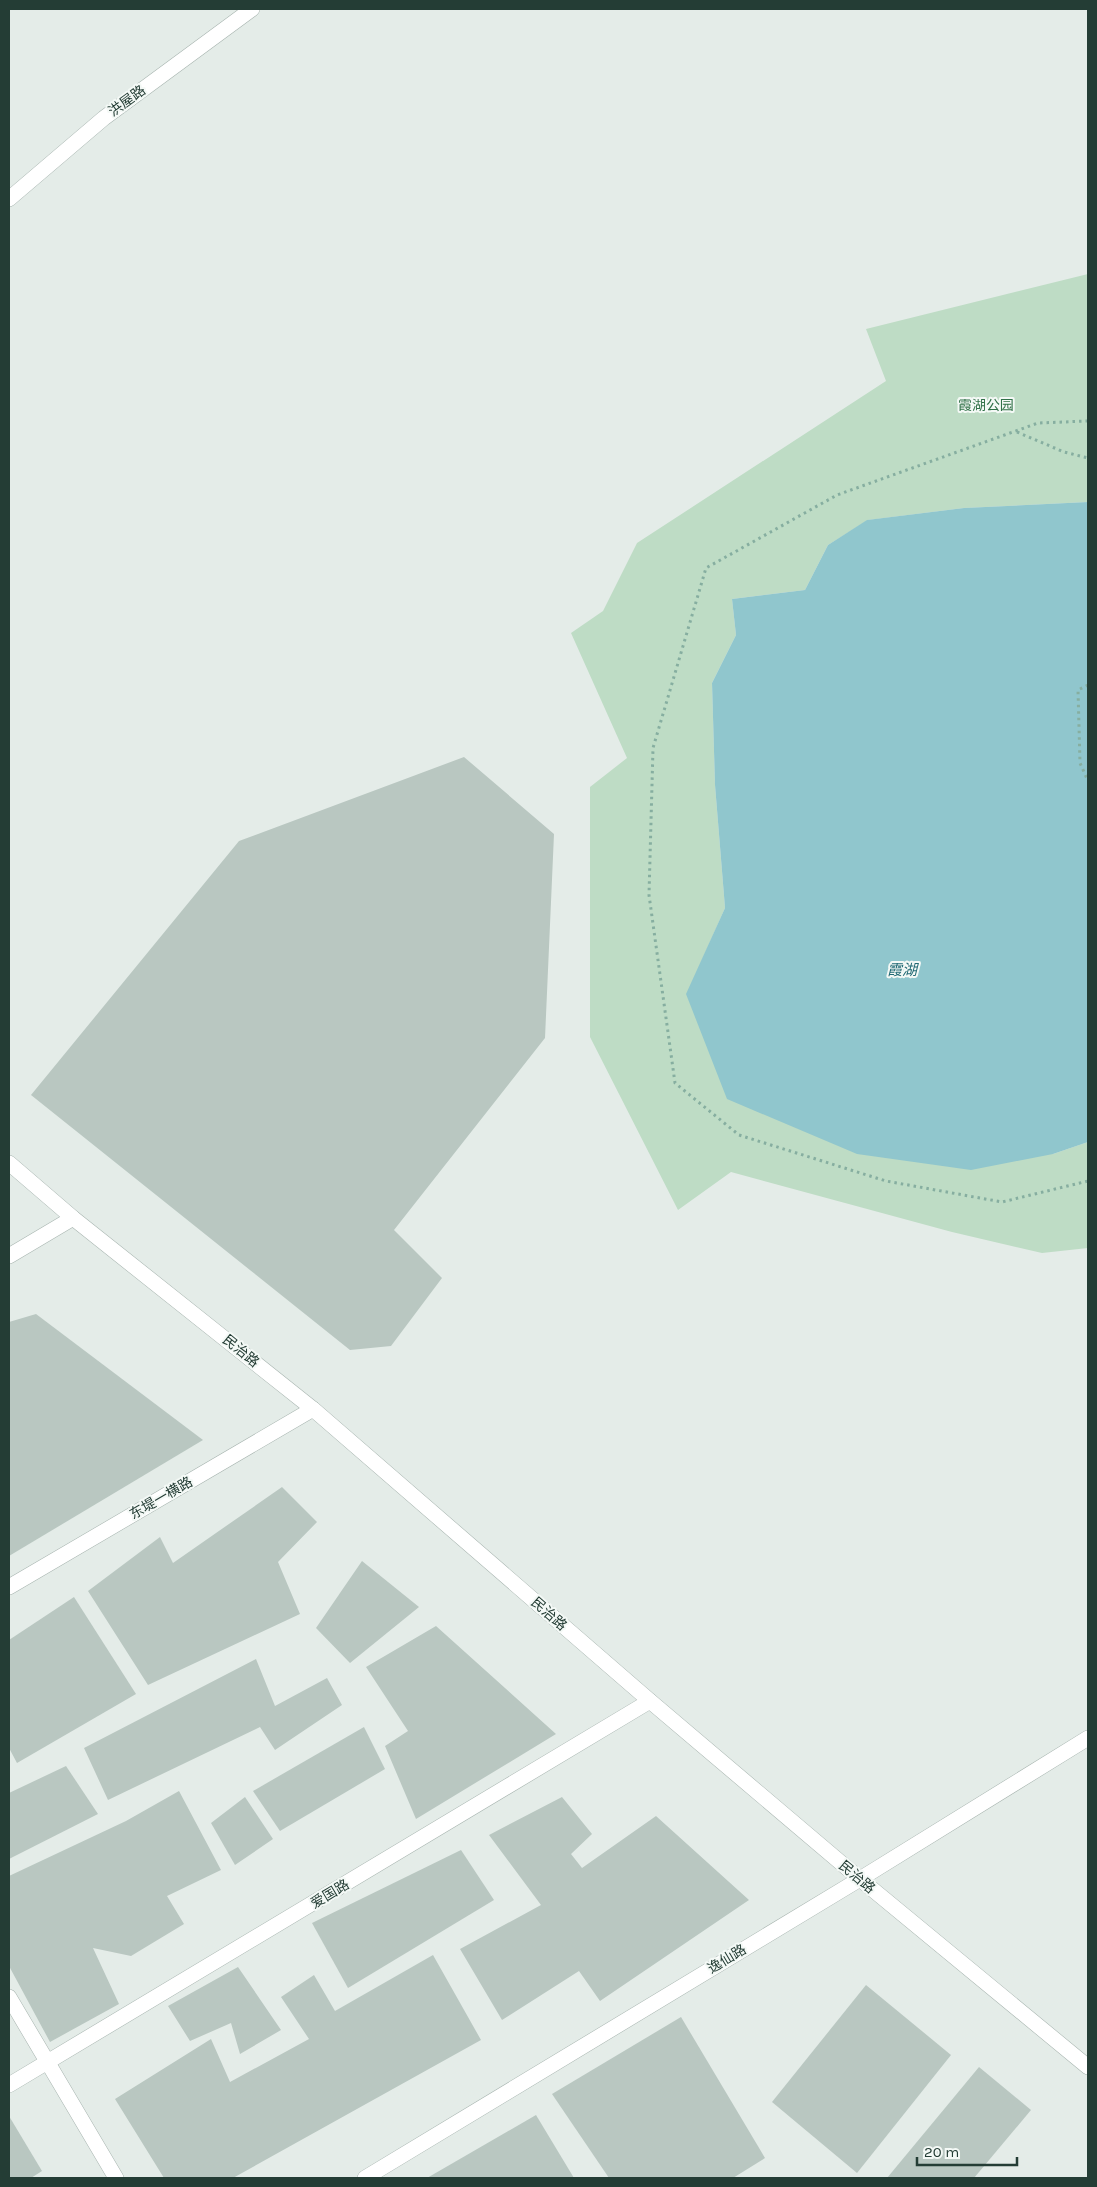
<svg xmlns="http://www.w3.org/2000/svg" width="1097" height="2187" viewBox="0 0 1097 2187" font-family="Karla,'Noto Sans SC',sans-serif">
	<rect width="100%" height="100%" fill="#e4ece8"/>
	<!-- green -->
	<polygon fill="#bedcc5" points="1088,274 1088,502 964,508 868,520 828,545 805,590 732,599 736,635 712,683 715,785 725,908 687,994 1053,1154 1088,1142 1088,1248 1042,1253 952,1232 731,1172 678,1210 590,1037 590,787 627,758 571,633 603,611 637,543 886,381 866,329"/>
	<!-- water -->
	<polygon fill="#90c6cd" points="1088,502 1088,1142 1053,1154 971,1170 857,1154 727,1099 686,994 725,908 715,785 712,683 736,635 732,599 805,590 828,545 867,520 964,508"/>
	<!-- building -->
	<g fill="#b9c7c1">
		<polygon points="464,757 554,834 545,1038 394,1230 442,1278 391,1346 350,1350 31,1095 239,841"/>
		<polygon points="36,1314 203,1440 9,1556 9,1322"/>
		<polygon points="282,1487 317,1522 278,1562 300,1614 148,1685 88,1591 160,1537 173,1563"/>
		<polygon points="362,1561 419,1607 350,1663 316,1628"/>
		<polygon points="74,1597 136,1694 17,1763 9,1748 9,1640"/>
		<polygon points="436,1626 556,1734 416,1819 385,1746 408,1731 366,1667"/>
		<polygon points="256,1659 275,1706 327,1678 342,1705 275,1750 260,1727 108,1800 84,1748"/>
		<polygon points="364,1727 385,1769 280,1831 253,1791"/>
		<polygon points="66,1766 98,1814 9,1859 9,1793"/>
		<polygon points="179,1791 221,1870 167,1896 184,1924 131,1956 93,1948 119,2004 50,2042 9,1966 9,1876 126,1821"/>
		<polygon points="245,1797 273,1839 235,1865 211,1823"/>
		<polygon points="562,1797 592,1834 571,1854 582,1868 656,1816 749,1900 600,2001 579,1971 502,2020 460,1949 541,1905 489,1835"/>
		<polygon points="461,1850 494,1900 348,1988 312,1923"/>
		<polygon points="433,1955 481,2040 233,2178 164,2178 115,2099 211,2039 230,2082 309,2039 281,1997 314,1975 335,2011"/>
		<polygon points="238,1967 281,2030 240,2054 231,2023 190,2041 168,2006"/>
		<polygon points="866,1985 951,2055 857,2173 772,2102"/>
		<polygon points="681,2017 765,2158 733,2178 609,2178 552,2094"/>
		<polygon points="979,2067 1031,2110 974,2178 887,2178"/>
		<polygon points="536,2115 574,2178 427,2178"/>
		<polygon points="9,2116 42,2171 31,2178 9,2178"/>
	</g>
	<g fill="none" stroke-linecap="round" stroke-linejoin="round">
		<defs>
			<g id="minor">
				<polyline points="9,199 104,118 252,9"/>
				<polyline points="9,1163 73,1218 313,1409 650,1701 860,1879 1088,2067"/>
				<polyline points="9,1256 73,1218"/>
				<polyline points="9,1587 313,1409"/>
				<polyline points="9,1997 116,2178"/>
				<polyline points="9,2085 650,1701"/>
				<polyline points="365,2178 860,1879 1088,1738"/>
			</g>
		</defs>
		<!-- minor casing -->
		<use href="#minor" stroke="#a7b4af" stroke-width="16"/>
		<!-- path -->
		<g stroke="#86aea0" stroke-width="3" stroke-dasharray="2.5 4" stroke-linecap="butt">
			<polyline points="1088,421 1038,423 837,495 706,568 653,748 649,895 675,1083 739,1135 886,1181 1002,1202 1088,1181"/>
			<polyline points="1017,432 1064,452 1088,458"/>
			<polyline points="1088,685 1078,690 1080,763 1088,781"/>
		</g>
		<!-- minor -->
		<use href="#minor" stroke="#fff" stroke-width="15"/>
	</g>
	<g text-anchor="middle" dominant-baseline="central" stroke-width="4" stroke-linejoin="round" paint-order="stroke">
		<!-- street labels -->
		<g font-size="14" fill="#243d35" stroke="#f4f9f6">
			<text transform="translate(127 101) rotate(-36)">洪屋路</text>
			<text transform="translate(241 1351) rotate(39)">民治路</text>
			<text transform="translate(161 1498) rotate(-30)">东堤一横路</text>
			<text transform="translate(549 1614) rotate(41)">民治路</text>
			<text transform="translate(857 1877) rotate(40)">民治路</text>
			<text transform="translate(330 1894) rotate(-31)">爱国路</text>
			<text transform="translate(727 1959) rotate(-31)">逸仙路</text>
		</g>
		<!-- park labels -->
		<g font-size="14" fill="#317148" stroke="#f4f9f6">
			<text x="986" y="405">霞湖公园</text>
		</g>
		<!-- water labels -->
		<g font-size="15" font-style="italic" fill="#226a75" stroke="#f4f9f6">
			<text x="902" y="970">霞湖</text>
		</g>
	</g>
	<!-- border -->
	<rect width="1097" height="2187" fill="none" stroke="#243d35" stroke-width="20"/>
	<!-- scale -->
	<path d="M917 2157v8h100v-8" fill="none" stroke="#243d35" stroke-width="2.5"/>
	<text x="924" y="2157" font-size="15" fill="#243d35" stroke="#f4f9f6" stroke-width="4" paint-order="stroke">20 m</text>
</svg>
